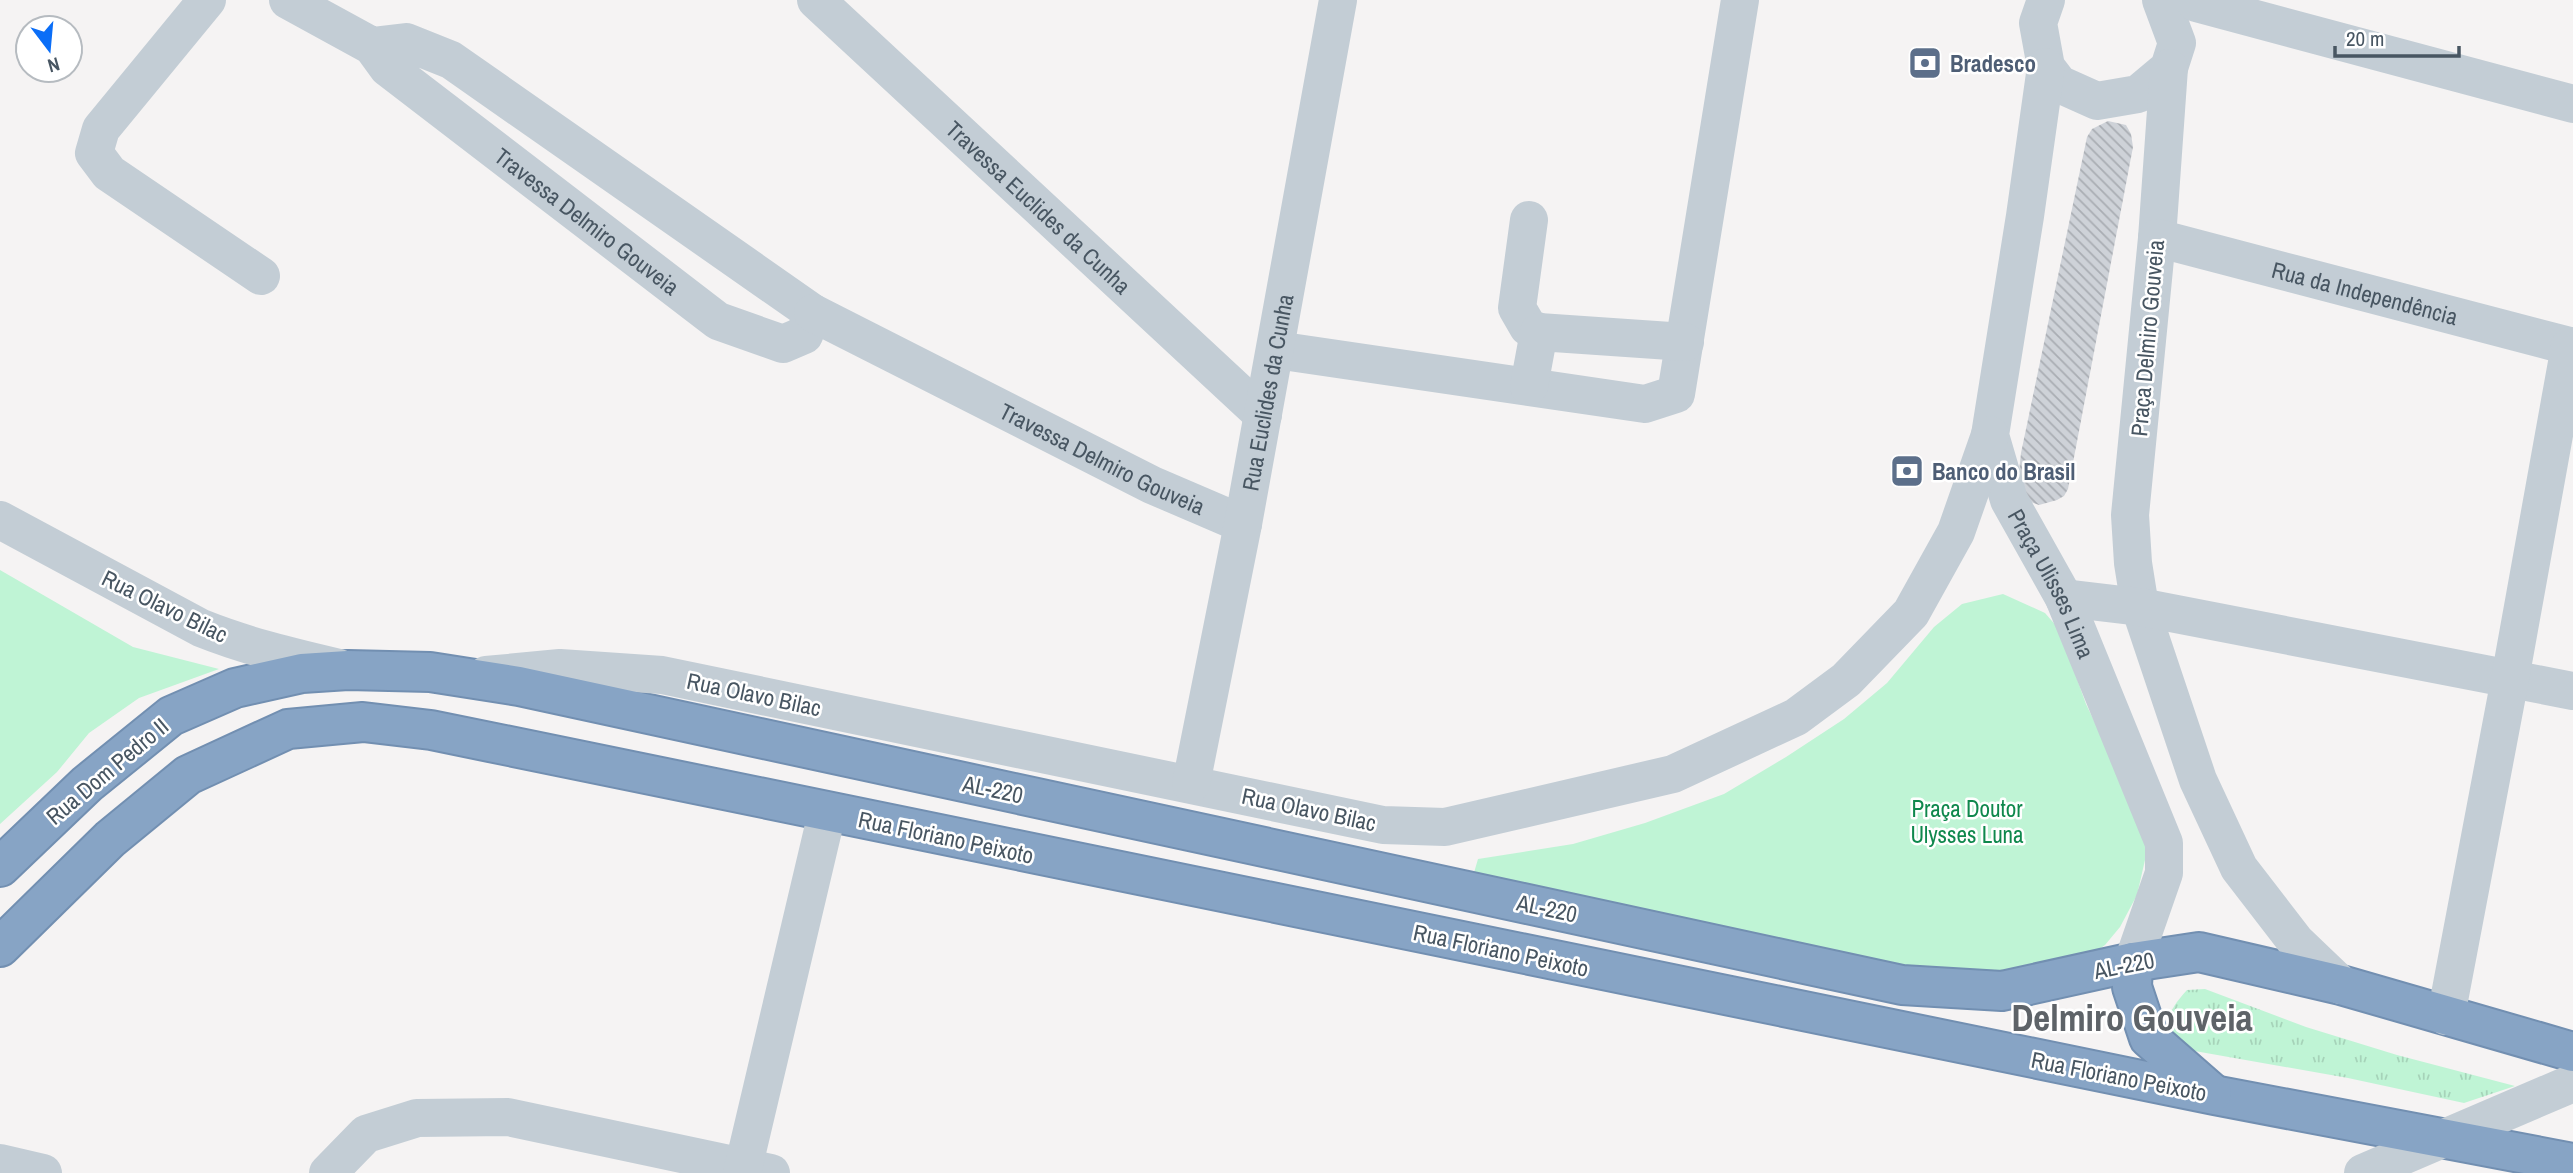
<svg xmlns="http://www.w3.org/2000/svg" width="2573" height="1173" viewBox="0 0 2573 1173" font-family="'Archivo Narrow',sans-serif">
	<defs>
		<pattern id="grass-tufts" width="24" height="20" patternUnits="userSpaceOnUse" patternTransform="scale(1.75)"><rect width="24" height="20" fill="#bff4d5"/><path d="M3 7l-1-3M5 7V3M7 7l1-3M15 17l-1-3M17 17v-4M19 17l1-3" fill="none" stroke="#a6d3b9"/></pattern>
		<pattern id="building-back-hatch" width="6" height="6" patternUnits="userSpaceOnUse" patternTransform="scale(1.75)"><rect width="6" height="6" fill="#ced2d8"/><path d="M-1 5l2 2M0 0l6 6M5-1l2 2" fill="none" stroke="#a9adb3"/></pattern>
	</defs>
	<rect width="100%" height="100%" fill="#f5f3f3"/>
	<!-- grass -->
	<path fill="url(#grass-tufts)" d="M2205,989L2306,1027L2397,1055L2515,1086L2464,1103L2348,1078L2189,1050C2162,1028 2164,1015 2187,990Z"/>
	<!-- green -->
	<g fill="#bff4d5">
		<polygon points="0,570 133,647 219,669 139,698 89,733 57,772 0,824"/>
		<polygon points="2003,594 2045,613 2059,629 2086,704 2150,838 2137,895 2120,927 2105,945 2084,960 1948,979 1473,876 1478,859 1573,844 1645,823 1724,794 1786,757 1844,719 1887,683 1934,627 1962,604"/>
	</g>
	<!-- building -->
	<polygon fill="url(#building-back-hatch)" points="2108,121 2126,125 2131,134 2133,147 2068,489 2064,496 2057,500 2039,505 2031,502 2018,481 2021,453 2087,137 2092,129"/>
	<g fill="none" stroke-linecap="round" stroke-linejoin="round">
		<defs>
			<g id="highway">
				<polyline points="0,867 87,784 171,716 235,688 302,673 348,670 430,672 519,686 1902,985 2002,991 2133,962 2199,952 2341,985 2573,1052"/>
				<polyline points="0,947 110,839 188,775 288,729 363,722 431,730 2214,1095 2573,1163"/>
				<polyline points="2133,962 2132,987 2149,1038 2212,1093"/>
			</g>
		</defs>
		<!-- highway casing -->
		<use href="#highway" stroke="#728fb1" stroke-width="42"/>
		<!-- minor -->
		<g stroke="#c3cdd5" stroke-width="38">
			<polyline points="207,0 101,129 94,153 109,173 261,276"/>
			<path id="s1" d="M288,0L372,46L388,68L718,321L783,344L804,335L813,313L451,60L406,42L372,46"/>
			<path id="s2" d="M816,0L1263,415"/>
			<polyline points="2046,0 2038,23 2046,67 2059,84 2097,101 2138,94 2169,68 2177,43 2161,0"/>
			<polyline points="2196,3 2573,104"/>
			<path id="s3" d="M2046,67L2025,216L1990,435L2009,500L2064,598L2164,843V873L2133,962"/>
			<polyline points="2169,68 2157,238 2130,515 2133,563 2140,607 2198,780 2239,868 2296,942 2341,985"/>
			<polyline points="1529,220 1517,308 1528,327 1539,332"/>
			<path id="s4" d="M2157,238L2573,347"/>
			<path id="s5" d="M813,313L1152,485L1243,524"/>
			<polyline points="1276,350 1645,404 1676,394 1740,0"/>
			<polyline points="1529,386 1539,332 1685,342"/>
			<path d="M0,520L201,628C246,646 292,657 339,668"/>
			<polyline points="2064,598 2140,607 2573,691"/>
			<polyline points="486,675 560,668 662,675 1383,825 1445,827 1673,774 1796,717 1846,680 1911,613 1956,532 1990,435"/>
			<path id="s6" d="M1191,784L1243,524L1338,0"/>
			<polyline points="2446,1016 2510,679 2570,346"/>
			<polyline points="0,1163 43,1173"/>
			<polyline points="328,1173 366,1134 417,1118 508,1117 771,1173"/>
			<polyline points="742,1173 827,813"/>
			<polyline points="2363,1173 2573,1083"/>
		</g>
		<!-- highway -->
		<use href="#highway" stroke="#87a4c5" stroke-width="38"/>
	</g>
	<!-- icons -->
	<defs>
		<symbol id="bank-square" viewBox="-11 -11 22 22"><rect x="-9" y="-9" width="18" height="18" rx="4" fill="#5c6f8a" stroke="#fff"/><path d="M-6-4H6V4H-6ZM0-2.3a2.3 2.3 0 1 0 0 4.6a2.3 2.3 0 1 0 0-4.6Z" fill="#fff"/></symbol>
	</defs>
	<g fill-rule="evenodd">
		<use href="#bank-square" x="1906" y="44" width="38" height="38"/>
		<use href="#bank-square" x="1888" y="452" width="38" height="38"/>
	</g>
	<g text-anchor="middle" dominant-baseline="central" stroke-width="5" stroke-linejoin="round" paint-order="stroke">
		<!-- service labels -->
		<g font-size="23" font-weight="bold" fill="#4e5e75" stroke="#fff" text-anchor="start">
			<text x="1950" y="63">Bradesco</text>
			<text x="1932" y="471">Banco do Brasil</text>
		</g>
		<!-- street labels -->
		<g font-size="23" fill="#485662" stroke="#fff">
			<text stroke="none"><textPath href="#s2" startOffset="304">Travessa Euclides da Cunha</textPath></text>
			<text stroke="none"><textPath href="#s1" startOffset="374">Travessa Delmiro Gouveia</textPath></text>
			<text stroke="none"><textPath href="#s4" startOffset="215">Rua da Independência</textPath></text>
			<text transform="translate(2147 338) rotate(-85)">Praça Delmiro Gouveia</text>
			<text stroke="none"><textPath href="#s6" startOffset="399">Rua Euclides da Cunha</textPath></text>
			<text stroke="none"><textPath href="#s5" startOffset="324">Travessa Delmiro Gouveia</textPath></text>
			<text stroke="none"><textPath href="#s3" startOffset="534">Praça Ulisses Lima</textPath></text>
			<text transform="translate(165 606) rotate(26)">Rua Olavo Bilac</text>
			<text transform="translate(754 694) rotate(12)">Rua Olavo Bilac</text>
			<text transform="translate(107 771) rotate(-40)">Rua Dom Pedro II</text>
			<text transform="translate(993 789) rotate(12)">AL-220</text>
			<text transform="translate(1309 809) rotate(12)">Rua Olavo Bilac</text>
			<text transform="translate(946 837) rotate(12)">Rua Floriano Peixoto</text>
			<text transform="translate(1547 908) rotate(12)">AL-220</text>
			<text transform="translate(1501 950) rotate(12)">Rua Floriano Peixoto</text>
			<text transform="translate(2124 965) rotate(-11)">AL-220</text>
			<text transform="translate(2119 1076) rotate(11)">Rua Floriano Peixoto</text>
		</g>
		<!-- park labels -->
		<g font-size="23" fill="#0f884d" stroke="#fff">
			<text x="1967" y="808">Praça Doutor<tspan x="1967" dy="26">Ulysses Luna</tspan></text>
		</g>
		<!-- town labels -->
		<g font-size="37" font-weight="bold" fill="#5e6368" stroke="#fff">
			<text x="2132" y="1018">Delmiro Gouveia</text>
		</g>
	</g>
	<!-- north arrow -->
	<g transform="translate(49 49) rotate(164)"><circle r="33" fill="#ffffff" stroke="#b6bbc0" stroke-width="2"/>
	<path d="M0-5L12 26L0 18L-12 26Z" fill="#0b6ef7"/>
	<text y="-10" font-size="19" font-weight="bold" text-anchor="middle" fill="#485662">N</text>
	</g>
	<!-- scale -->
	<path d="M2335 46v10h124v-10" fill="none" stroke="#485662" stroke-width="3.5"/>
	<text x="2346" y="46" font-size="21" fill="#485662" stroke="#ffffff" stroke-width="5" paint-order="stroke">20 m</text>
</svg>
